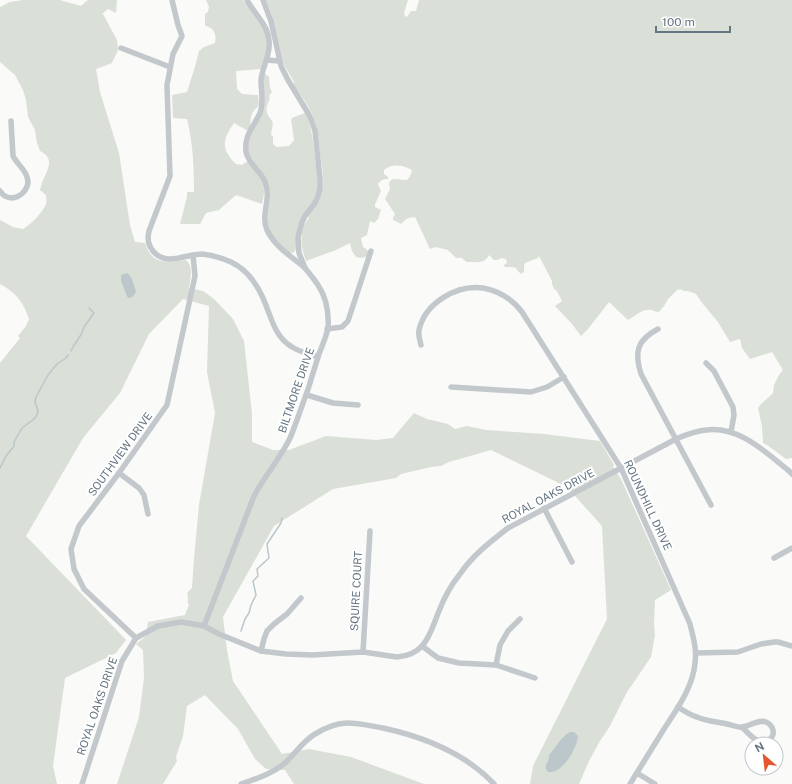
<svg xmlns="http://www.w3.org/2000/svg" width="792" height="784" viewBox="0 0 792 784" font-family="'Public Sans',sans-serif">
	<rect width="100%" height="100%" fill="#fafaf8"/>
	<!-- green -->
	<g fill="#dadfd7">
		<path d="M23,0H60L81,6L88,0H117L116,13L108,9L102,14H103L117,40L118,50L112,63L96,69L100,92L119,153L130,225L135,242L145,243C152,266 167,262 186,260C194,266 190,279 189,288L203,291L214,299L233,319L244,341L252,414V442L273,450H289L326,436L376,440L393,438L414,413L427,419L448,424L455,429L467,426L486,430L544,434L600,441L614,465L613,467L621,479L671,590L655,600L654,624L655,635L651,657L627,692L610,726L600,741L589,761L579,784H530L533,766L607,619L602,526L567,487L491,450L449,462L441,466L431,467L401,474L396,478L333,489L274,526L223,617L227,650L233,681L282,754L309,749L351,757L424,784H294L285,770L266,769L255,759L238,729L205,695L187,706L183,736L176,757L177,761L163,784H117L139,717L144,678L143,650L136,644L146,636L148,622L185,615L189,605C187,601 188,604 188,600C188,591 185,595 192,588L194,559L199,505L215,413L207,372L209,306L183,299L149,334L120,393L83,438L26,536L126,640L116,653L65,678L53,766L57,784H0V363L20,338L18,336L26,326L29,319C23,301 16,293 0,284V220L13,227L23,229C31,224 39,216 44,208C47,204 47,200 46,195L40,190C41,186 42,182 44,178C49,167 54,158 40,151L37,143L35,130L28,117L26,100L23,90L15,75L0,62V7L10,2Z"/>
		<path d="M206,0H243L259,19L266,35L267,51L261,69L236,71L237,89L242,94L258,95C258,98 259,102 259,104C258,108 254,109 253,112C249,118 252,124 248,131L234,123C222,140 221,149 236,164L242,165L248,161C254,170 263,179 264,190C264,195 263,199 262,204L236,195L219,210L206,213L200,224H180L187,197V192H194C194,167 193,143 187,119L173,118L172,95L187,92L194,70L199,51L204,47L215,43C217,35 214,27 205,26V14L208,12L209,7Z"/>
		<path d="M266,0H408L404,13L405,16L407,17L411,11H416L419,0H792V458L786,459L767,445L763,443L762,426L758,408L762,403L769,397L773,393L774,385L779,375L783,370L772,352L750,359L742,348L740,339L730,342L718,322L703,304L696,294L688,291H684L680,289L677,290L668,299L664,306L659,312C656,312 654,311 652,310C643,308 635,316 628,320L609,302L588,329L581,336L572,324L555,306L562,301L557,291L554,289L552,284V281L539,256L538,258L525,263L524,266V272L521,274L518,271L516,268L512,267H505L504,265L507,263L506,259L501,258L498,260H494L489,255C485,264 477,262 467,262C461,259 465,257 456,258L448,250L435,247L430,249L415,217C408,217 405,220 401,224L393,220V218L395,214L385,199L390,189L389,183L390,181L393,179L407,180C410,177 411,174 412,170C403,165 393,163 384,170V174L388,177V179C383,179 381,180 378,184L381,191L377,200L375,204V207L381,210L378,219L374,223L370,221L367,235L361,238L363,247L366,249L368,251V256C364,258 360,258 356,257L352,251L350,243L336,250L306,261C301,248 298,229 309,218L308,217C328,191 324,183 320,153C319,142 318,130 314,119C310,107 301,96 294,85V82L283,63L272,15Z"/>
		<path d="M264,73L269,77L270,88L272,92L269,96L270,99C267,103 265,111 268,115C270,119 270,117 272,121C274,125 271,130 271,135L273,136V144L277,147L289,146L294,140L291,119L294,117L305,113L309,121L312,135L317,173L318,190L313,202L306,212L296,249C295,252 293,253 290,253L280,245L270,232L267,221L270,197L269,188L250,159L247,145L254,127L261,117Z"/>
	</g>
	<!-- water -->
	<g fill="#bbc7cb">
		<path d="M127,273L131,277L136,291C135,295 132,298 128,298L127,296L121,281V275Z"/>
		<path d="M570,732H574L578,736C577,748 563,774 548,772C542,764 550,763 549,755C556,747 561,737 570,732Z"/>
	</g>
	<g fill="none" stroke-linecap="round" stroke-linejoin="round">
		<!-- stream -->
		<g stroke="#bbc7cb" stroke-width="1.5">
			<polyline points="71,351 73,347 82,333 84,327 94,313 89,308"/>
			<polyline points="0,468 6,456 14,446 14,442 22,428 34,419 37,415 38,411 35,402 36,397 48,375 57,364 66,358 68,355"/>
			<polyline points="241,631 245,619 249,613 251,605 256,595 253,581 258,576 257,569 269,558 267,544 281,523 282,518"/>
		</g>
		<!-- minor -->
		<g stroke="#c3c8cc" stroke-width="5.5">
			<path d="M172,0L178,25L182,36L173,54L167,85L170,176L149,231C147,239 148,245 153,251C166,267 185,254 202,254C212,255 222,258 231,262C246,269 255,281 262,296C271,314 273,336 292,347C300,352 310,354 318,357"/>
			<polyline points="263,0 271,21 281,66 288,80 308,113 311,119 315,131 320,179 320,189 318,196 315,203 305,216 302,222 298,237 299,253 305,268"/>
			<polyline points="121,48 170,67"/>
			<polyline points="267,60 279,61"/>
			<path d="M0,191C2,194 4,196 7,197C19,201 31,188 27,177C25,169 17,164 13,156L11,121"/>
			<polyline points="327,329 342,327 348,321 371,251"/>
			<path d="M658,329C637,340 634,352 641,374L711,505"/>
			<path d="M421,345C420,341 418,335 419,330C425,303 457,284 483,288C500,291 512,299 522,312L621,468L690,624C693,637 697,649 695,663C693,687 677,709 664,729C653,747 641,766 630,784"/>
			<polyline points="706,363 714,371 733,407 734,415 731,432"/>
			<polyline points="451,387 531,392 547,387 564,377"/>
			<polyline points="307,395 333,403 358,405"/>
			<polyline points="119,473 139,488 144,495 148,514"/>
			<polyline points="544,508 572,562"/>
			<polyline points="774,558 792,548"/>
			<path d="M204,626L254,496C264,477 278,461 288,442C292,435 294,427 297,420C305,399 312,378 318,357C321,348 326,338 328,328C329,313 326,297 318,285C314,279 309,273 305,268C291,256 275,247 267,230C260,214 272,200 265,182C261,171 249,165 246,152C244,135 253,128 260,113C264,103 261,91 261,80C262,69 268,59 269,48C271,26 256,17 247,0"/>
			<polyline points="136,638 84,589 74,569 71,549 79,526 119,473 167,405 195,276 193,255"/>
			<polyline points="422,646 438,658 459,663 496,665 535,678"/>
			<polyline points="261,651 264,639 267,631 274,624 287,614 301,598"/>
			<polyline points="363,652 370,531"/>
			<polyline points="696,653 738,652 761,644 774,642 778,642 792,646"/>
			<polyline points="496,665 500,645 508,631 520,619"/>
			<path d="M678,707C684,711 690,715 697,717C706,721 717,722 727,724C732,725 738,728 742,727C750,726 758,719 766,722C773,725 776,734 770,739C761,749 748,733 742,727"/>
			<polyline points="637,773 655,784"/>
			<path d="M82,784L122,661L136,638L158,626L181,622L199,625L204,626L219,634L261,651L286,654L312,655L363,652L397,657C426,655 430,633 439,611C444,598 451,585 460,574C473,555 490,542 508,528L676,439C685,435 695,431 706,430C739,426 764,451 788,470L792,474"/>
			<path d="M241,784C256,779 272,774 285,763C295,754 303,741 315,734C325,728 336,723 347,723C359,723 371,726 383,728C424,737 465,753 494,784"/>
		</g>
	</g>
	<g text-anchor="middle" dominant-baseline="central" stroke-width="4" stroke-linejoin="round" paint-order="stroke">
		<!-- street labels -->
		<g font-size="11" fill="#657683" stroke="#fff">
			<text transform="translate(296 390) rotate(-71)">BILTMORE DRIVE</text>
			<text transform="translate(120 454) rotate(-54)">SOUTHVIEW DRIVE</text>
			<text transform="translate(548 496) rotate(-28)">ROYAL OAKS DRIVE</text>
			<text transform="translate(648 505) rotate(65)">ROUNDHILL DRIVE</text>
			<text transform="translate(356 591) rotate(-87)">SQUIRE COURT</text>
			<text transform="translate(97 706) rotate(-71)">ROYAL OAKS DRIVE</text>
		</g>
	</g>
	<!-- north arrow -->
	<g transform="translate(764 756) rotate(332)"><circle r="19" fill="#ffffff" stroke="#c1c8cd"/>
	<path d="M0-3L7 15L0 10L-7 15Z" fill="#e4572e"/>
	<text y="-6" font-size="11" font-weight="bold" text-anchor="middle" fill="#657683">N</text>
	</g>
	<!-- scale -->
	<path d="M656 26v6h74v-6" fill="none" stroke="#657683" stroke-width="2"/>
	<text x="662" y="26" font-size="12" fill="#657683" stroke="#ffffff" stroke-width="3" paint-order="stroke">100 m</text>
</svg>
